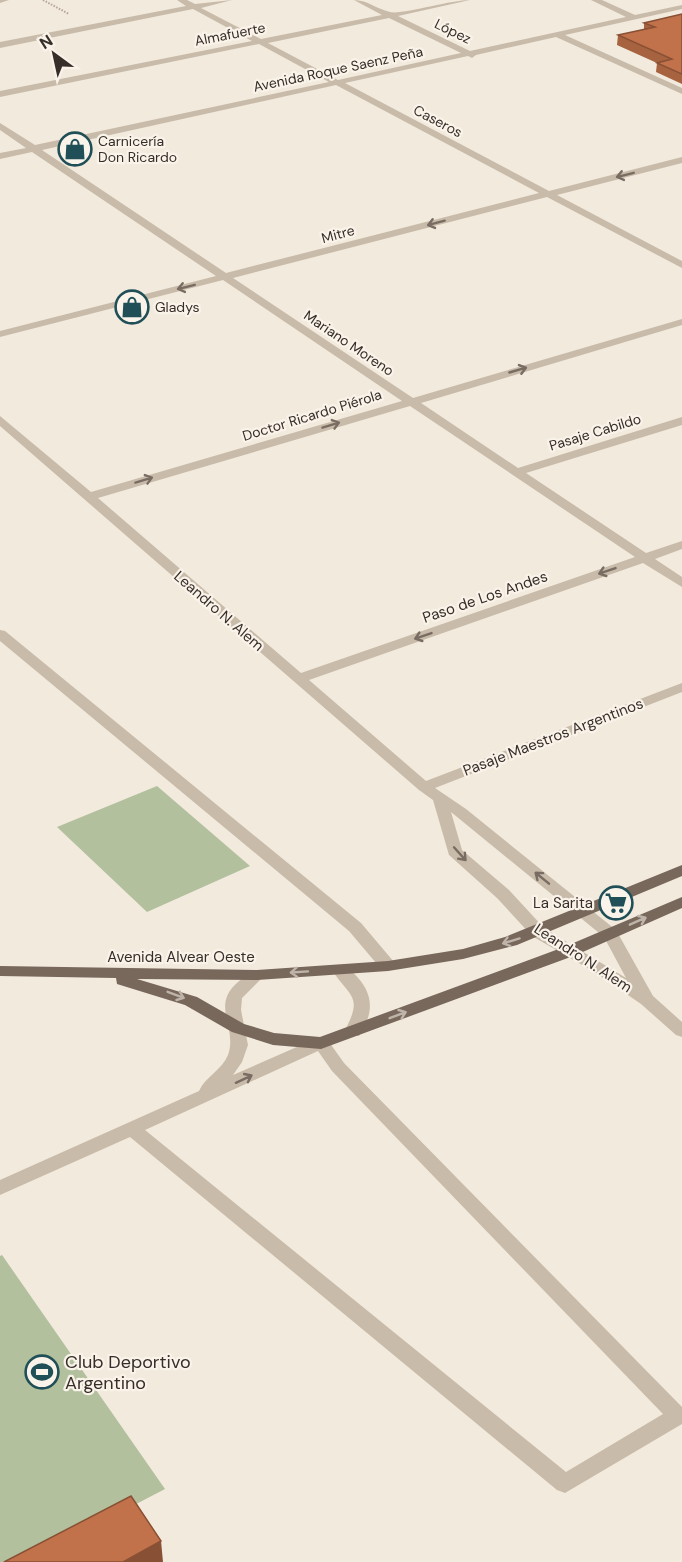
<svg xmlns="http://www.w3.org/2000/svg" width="682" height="1562" viewBox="0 0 682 1562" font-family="'DM Sans',sans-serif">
	<rect width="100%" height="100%" fill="#f2eadd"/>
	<!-- green -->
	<g fill="#b2c09e">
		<polygon points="157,786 250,866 147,912 57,827"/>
		<polygon points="2,1255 165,1489 25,1562 0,1562 0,1256"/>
	</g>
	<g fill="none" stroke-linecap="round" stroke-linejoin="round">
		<!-- path -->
		<polyline stroke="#b5a594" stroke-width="2" stroke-dasharray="1.5 1.5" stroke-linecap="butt" points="43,0 69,14"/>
		<!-- minor -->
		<g fill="#c9bba9" fill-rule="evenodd">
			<polygon points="0,0 9,0 0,3"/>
			<path d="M177,0H187L195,4L232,0L201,8L261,39L382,15L354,0C368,0 376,9 390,12C402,15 450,0 470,0L398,16L470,51L626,17L591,0H602L635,15L682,5V9L565,35L682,88V94L556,37L476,55L472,58L468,56L345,83L549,191L682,157V163L557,195L682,261V268L547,197L233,278L413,398L682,319V325L421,403L518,468L682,417V425L526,473L646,553L682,541V549L655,559L682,577V587L643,563L309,680L426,781L682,683V692L435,788L466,809L616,930L653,996L682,1022V1037L676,1035L641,1004L596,973L532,936L497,898L449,855L433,800L419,790L0,426V416L91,492L402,401L223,280L0,337V331L216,276L32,152L0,159V153L26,148L0,130V123L35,145L329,82L259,44L0,97V91L252,41L193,9L0,48V42L186,6ZM389,18L461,53L338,80L268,43ZM336,85L539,193L226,273L42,150ZM410,406L635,557L301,673L98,498ZM451,812L604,937L626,978L544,928L509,890L462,850Z"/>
			<polygon points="0,630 5,631 361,923 394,962 396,966 394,970 382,970 349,931 0,641"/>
			<path d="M340,965C348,967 354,973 359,979C375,998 372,1016 359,1036H347L344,1032C364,995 350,998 332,970L334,966Z"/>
			<path d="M257,970L263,971L265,975L242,998L241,1010L248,1045L242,1062L233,1075L315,1039H327L344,1063L682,1407V1424L565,1493L557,1490L130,1137L0,1195V1180L199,1091C205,1077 222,1070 228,1055C238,1027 210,1006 238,982C244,977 249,972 257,970ZM318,1051L332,1071L663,1414L566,1472L145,1130Z"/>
		</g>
		<!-- major -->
		<polygon fill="#78675b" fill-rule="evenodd" points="682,865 682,876 517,945 463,959 388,971 257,980 137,979 197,997 244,1024 274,1033 320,1037 564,947 682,897 682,908 576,955 321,1049 273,1045 232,1032 185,1005 117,984 116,978 0,976 0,966 257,970 388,961 463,949 505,937"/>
	</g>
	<!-- wall -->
	<polygon fill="#a76240" points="682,14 682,84 656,72 657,63 617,45 618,35 644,30 644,23"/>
	<!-- shaded-wall -->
	<polygon fill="#885034" points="161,1541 163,1562 123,1562"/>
	<!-- building -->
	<g fill="#c2724b" stroke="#885034" stroke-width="1.5">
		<polygon points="682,14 682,74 657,63 672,59 618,35 655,27 644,23"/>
		<polygon points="131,1496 161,1541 123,1562 4,1562"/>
	</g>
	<!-- one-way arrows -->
	<defs><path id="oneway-shaft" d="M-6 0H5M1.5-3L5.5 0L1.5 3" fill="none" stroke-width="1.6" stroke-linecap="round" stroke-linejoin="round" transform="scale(1.5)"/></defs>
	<g stroke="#796d63">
		<use href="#oneway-shaft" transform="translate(625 175) rotate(166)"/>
		<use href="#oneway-shaft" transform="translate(436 223) rotate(165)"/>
		<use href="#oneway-shaft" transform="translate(186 287) rotate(166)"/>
		<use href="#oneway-shaft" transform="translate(518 370) rotate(-16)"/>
		<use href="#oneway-shaft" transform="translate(331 425) rotate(-17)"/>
		<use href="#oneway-shaft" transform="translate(144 480) rotate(-17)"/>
		<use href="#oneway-shaft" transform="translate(607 571) rotate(161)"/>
		<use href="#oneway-shaft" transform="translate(423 636) rotate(161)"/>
		<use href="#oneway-shaft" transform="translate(460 854) rotate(48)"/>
		<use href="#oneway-shaft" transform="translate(542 878) rotate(-141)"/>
		<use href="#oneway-shaft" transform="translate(244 1079) rotate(-25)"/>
	</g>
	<g stroke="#bfb4aa">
		<use href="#oneway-shaft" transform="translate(638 921) rotate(-24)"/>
		<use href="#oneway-shaft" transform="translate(511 941) rotate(163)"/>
		<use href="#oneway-shaft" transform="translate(299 972) rotate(176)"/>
		<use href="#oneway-shaft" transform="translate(176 995) rotate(21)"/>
		<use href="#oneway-shaft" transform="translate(398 1015) rotate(-21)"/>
	</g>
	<!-- icons -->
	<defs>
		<symbol id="shop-ring" viewBox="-11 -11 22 22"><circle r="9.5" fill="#f9f3ea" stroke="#204f57" stroke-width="1.5"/><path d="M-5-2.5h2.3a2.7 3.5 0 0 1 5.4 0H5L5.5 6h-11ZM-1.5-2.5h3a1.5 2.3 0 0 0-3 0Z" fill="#204f57"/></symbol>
		<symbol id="supermarket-ring" viewBox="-11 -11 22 22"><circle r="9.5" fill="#f9f3ea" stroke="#204f57" stroke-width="1.5"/><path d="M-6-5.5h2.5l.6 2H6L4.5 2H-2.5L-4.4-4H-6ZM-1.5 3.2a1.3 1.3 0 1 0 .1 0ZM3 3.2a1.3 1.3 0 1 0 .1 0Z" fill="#204f57"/></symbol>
		<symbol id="stadium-ring" viewBox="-11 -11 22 22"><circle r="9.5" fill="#f9f3ea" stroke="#204f57" stroke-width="1.5"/><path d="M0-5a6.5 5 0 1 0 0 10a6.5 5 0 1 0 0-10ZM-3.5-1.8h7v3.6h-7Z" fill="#204f57"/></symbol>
	</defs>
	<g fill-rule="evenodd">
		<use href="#shop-ring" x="56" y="130" width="38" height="38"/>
		<use href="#shop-ring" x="113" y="288" width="38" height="38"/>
		<use href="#supermarket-ring" x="597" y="884" width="38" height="38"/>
		<use href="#stadium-ring" x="23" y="1353" width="38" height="38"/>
	</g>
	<g text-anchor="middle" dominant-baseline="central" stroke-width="4.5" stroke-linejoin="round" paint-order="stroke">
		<!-- far-street labels -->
		<g font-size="14" fill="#372e29" stroke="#f9f3ea">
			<text transform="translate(453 31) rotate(26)">López</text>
			<text transform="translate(230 34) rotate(-11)">Almafuerte</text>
			<text transform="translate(338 69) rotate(-12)">Avenida Roque Saenz Peña</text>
			<text transform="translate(438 121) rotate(28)">Caseros</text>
			<text transform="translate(338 234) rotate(-15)">Mitre</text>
			<text transform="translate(349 343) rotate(34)">Mariano Moreno</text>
			<text transform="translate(312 415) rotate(-17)">Doctor Ricardo Piérola</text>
			<text transform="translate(595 432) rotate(-17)">Pasaje Cabildo</text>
		</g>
		<!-- far-poi labels -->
		<g font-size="14" fill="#372e29" stroke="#f9f3ea" text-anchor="start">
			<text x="98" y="141">Carnicería<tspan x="98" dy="16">Don Ricardo</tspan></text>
			<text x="155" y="307">Gladys</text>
		</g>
		<!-- street labels -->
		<g font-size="15" fill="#372e29" stroke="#f9f3ea">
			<text transform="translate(485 597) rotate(-19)">Paso de Los Andes</text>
			<text transform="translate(219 611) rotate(41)">Leandro N. Alem</text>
			<text transform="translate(553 737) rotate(-21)">Pasaje Maestros Argentinos</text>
			<text x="181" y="957">Avenida Alvear Oeste</text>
			<text transform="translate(583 958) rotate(33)">Leandro N. Alem</text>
		</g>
		<!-- poi labels -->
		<g font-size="15" fill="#372e29" stroke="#f9f3ea" text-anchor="end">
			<text x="593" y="903">La Sarita</text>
		</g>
		<!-- near-poi labels -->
		<g font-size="18" fill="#372e29" stroke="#f9f3ea" text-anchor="start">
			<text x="65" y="1362">Club Deportivo<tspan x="65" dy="21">Argentino</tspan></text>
		</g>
	</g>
	<!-- north arrow -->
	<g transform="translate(54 54) rotate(327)" stroke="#f9f3ea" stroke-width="4.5" paint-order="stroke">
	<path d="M0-4.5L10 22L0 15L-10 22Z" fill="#372e29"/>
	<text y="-9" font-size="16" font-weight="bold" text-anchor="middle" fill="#372e29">N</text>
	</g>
</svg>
